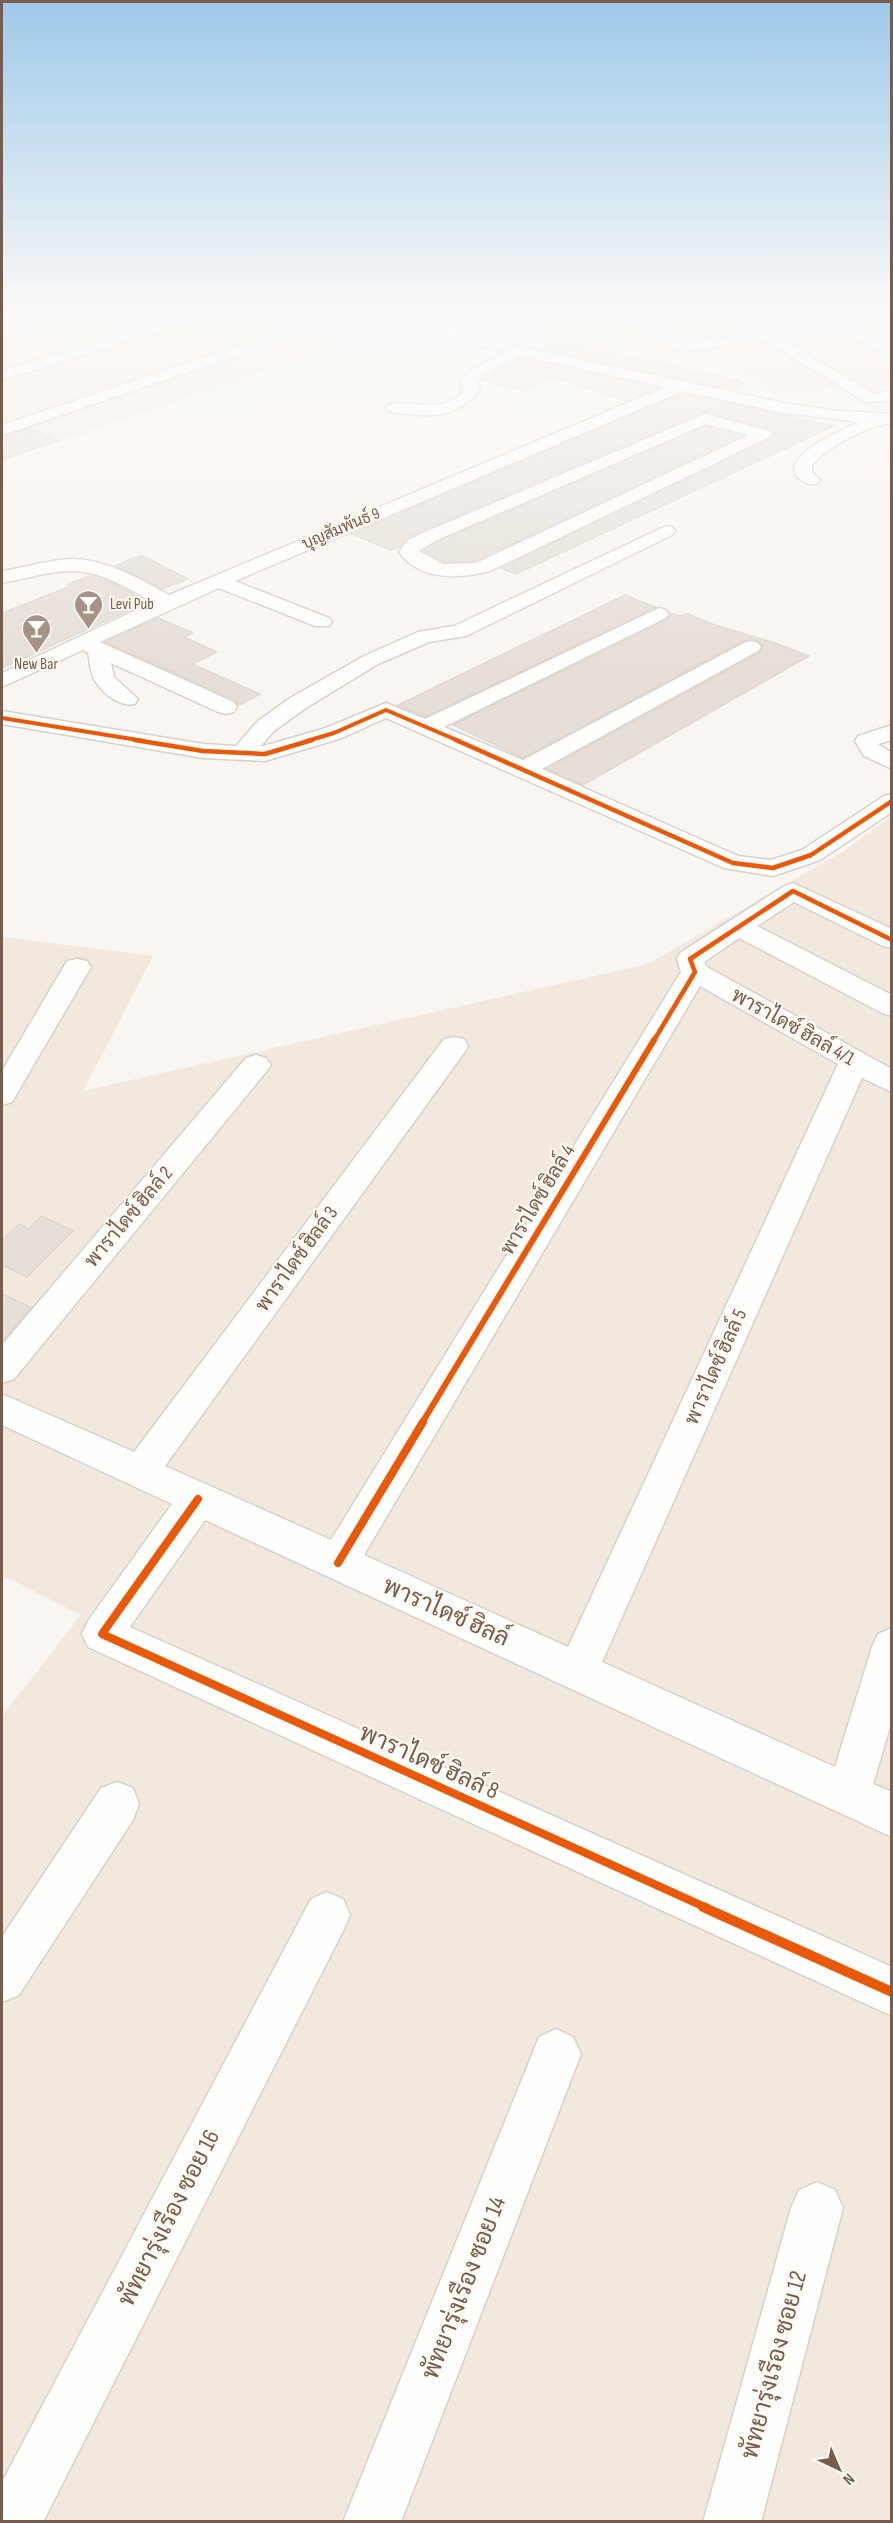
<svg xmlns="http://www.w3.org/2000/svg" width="893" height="2523" viewBox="0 0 893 2523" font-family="'Sofia Sans Condensed',Sarabun,sans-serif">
	<rect width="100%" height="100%" fill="#f9f5f0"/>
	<!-- residential -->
	<g fill="#f2e8de">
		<polygon points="2,318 263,318 349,342 2,461"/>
		<polygon points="450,318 879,318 891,325 891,397 861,401 838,388 777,395 730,364 703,364"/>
		<polygon points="891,816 891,2521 2,2521 2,1716 81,1615 2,1575 2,937 153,956 83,1091 648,964 844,851"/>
	</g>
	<!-- building -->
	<g fill="#e6ded7" stroke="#e2d8d2" stroke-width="1.5">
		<polygon points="559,341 738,380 736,381 745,383 734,390 541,349"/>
		<polygon points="522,358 659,388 626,401 553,378 523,391 481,380"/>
		<polygon points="683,393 834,426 516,574 501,568 771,439 774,433 771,429 704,412 424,530 407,538 400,547 390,550 352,534"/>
		<polygon points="706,426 742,436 475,561 444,562 424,551 438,542"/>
		<polygon points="30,428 57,441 2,459 2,437"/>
		<polygon points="141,555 188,579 163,589 115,566"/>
		<polygon points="90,576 113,583 148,602 2,668 2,613 71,586 67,584"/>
		<polygon points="625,595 656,607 425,717 398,705"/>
		<polygon points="671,613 679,616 688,614 715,625 775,643 809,656 583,785 547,769 759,653 763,647 760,642 752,639 743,641 523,758 453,725 667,620"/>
		<polygon points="158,618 193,633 184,637 217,652 192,664 260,694 239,705 235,700 105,642"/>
		<polygon points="42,1216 73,1231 27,1277 2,1265 2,1241 19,1224 29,1229"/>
		<polygon points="2,1294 31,1307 2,1342"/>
	</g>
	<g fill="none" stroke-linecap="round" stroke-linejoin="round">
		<defs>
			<g id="minor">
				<polygon points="2,318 31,329 33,332 26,336 2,327"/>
				<polygon points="176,318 197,318 195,321 2,380 2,371"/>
				<polygon points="323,318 344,318 342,321 2,435 2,425"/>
				<path d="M360,318H386L784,403L830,410L892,414V424C871,422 826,449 812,465V472L820,480L817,484C806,486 789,476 796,463C808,443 839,432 859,422L784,413L683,391L235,581L329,618L332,622L329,626H315L219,588L100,642L234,702L237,707L234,712L226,714L218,712L111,663L114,677L138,699L135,704C120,707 103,694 95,681C90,674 90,661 88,653L83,650L2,687V673L153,602C127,588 101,571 71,571C48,571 25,579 2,583V571C24,568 47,560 70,559C106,559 138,578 169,595L666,387L522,356L481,376L476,383L480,389C457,421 429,416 394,413L388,411L386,408L388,405C415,398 444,417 464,389L460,383L471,370L506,352L367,322Z"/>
				<polygon points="516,318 532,318 547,330 540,334"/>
				<polygon points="623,318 639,318 680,343 755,334 756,330 761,329 769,332 828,325 819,318 836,318 892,349 892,359 840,332 781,339 875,394 892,391 892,401 866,402 765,341 677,352"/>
				<path d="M705,414L770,431L772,434L770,437L490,571C460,579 419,581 399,552L408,540L425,532ZM706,424L749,435L476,563L443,564L419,551L437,540Z"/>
				<polygon points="666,526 672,527 675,531 672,535 466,636 429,642 378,664 306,708 274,731 260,747 326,728 386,703 425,719 659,608 666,610 669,614 666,618 444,727 523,760 744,643 751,641 758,643 761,647 758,651 542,769 738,856 771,860 802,850 884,796 892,794 892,812 820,860 782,873 773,876 724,868 386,718 342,738 265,761 203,758 2,724 2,711 203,744 236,746 258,721 290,698 364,656 418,632 454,626"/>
				<polygon points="892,725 892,740 878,744 892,753 892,769 864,756 855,741 858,736"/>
				<path d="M793,883L892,929V948L883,946L794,902L757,926L892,995V1016L882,1013L739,938L704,962L707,967L892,1069V1092L862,1078L602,1662L835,1767L872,1647L878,1634L892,1628V1720L873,1784L892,1792V1837L205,1520L130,1627L892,1967V2016L88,1647L82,1634L88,1621L172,1504L2,1425V1394L134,1452L444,1039L454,1037L464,1039L468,1046L464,1053L165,1466L331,1540L681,972L677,959L680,953L784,886ZM700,986L838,1064L568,1647L364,1555Z"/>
				<polygon points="77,959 87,961 91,967 12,1102 2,1105 2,1071 67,961"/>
				<polygon points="256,1055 266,1058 271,1065 266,1072 14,1379 2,1383 2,1345 246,1058"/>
				<polygon points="117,1782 133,1788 139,1804 133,1820 19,1995 2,2002 2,1937 101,1788"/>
				<polygon points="327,1892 343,1899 350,1915 343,1931 43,2522 2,2522 2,2482 311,1899"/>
				<polygon points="556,2029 573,2037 581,2054 401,2522 343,2522 539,2037"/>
				<polygon points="817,2182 835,2190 843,2208 761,2522 703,2522 791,2208 799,2190"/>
			</g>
		</defs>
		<!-- minor casing -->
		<use href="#minor" stroke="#d7d1cb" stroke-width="3"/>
		<!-- minor -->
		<use href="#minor" fill="#fefefd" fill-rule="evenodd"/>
		<defs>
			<g id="cycleway-far4">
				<polyline points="2,718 144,741"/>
				<polyline points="307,741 334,733 386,710 459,741"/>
			</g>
			<g id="cycleway-far3">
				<polyline points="135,740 203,751 265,754 312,740"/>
				<polyline points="456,740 733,863 773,868 811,855 892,801"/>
				<polyline points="653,1042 695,972 690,959 793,891 892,940"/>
			</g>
			<polyline id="cycleway-far2" points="422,1423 654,1040"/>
			<g id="cycleway-far1">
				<polyline points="198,1499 102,1634 707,1908"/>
				<polyline points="338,1563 423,1422"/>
			</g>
			<polyline id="cycleway" points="703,1907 892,1992"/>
		</defs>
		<!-- cycleway-far4 casing -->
		<use href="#cycleway-far4" stroke="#fffaf3" stroke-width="6"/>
		<!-- cycleway-far3 casing -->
		<use href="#cycleway-far3" stroke="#fffaf3" stroke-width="8"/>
		<!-- cycleway-far2 casing -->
		<use href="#cycleway-far2" stroke="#fffaf3" stroke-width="10"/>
		<!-- cycleway-far1 casing -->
		<use href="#cycleway-far1" stroke="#fffaf3" stroke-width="11"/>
		<!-- cycleway casing -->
		<use href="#cycleway" stroke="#fffaf3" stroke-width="14"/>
		<!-- cycleway-far4 -->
		<use href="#cycleway-far4" stroke="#e8590c" stroke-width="4"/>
		<!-- cycleway-far3 -->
		<use href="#cycleway-far3" stroke="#e8590c" stroke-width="4.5"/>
		<!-- cycleway-far2 -->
		<use href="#cycleway-far2" stroke="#e8590c" stroke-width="6"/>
		<!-- cycleway-far1 -->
		<use href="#cycleway-far1" stroke="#e8590c" stroke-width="8"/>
		<!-- cycleway -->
		<use href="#cycleway" stroke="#e8590c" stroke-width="10"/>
	</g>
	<!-- sky -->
	<linearGradient id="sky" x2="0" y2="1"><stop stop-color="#9ec9e9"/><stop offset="0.47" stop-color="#fcfaf8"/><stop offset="1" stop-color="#fcfaf8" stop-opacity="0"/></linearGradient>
	<rect width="893" height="671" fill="url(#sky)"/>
	<!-- icons -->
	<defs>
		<symbol id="bar-pin" viewBox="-11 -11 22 30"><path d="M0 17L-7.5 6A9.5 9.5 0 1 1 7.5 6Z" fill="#a69286" stroke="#fffaf3"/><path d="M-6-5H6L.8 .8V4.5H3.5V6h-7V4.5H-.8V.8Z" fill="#fff"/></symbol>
	</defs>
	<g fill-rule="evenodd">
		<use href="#bar-pin" x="72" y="588" width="33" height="45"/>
		<use href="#bar-pin" x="20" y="612" width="33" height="45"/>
	</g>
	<g text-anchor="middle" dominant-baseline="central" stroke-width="4.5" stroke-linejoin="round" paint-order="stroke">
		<!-- far-street labels -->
		<g font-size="16" fill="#7a5c4d" stroke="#fffaf3">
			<text transform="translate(341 529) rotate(-23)">บุญสัมพันธ์ 9</text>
		</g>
		<!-- far-poi labels -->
		<g font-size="16" fill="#7a5c4d" stroke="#fffaf3" text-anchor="start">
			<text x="110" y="604">Levi Pub</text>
			<text x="36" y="664" text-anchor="middle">New Bar</text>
		</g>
		<!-- street labels -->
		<g font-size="20" fill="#7a5c4d" stroke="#fffaf3">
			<text transform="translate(793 1027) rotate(29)">พาราไดซ์ ฮิลล์ 4/1</text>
			<text transform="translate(538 1200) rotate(-59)">พาราไดซ์ ฮิลล์ 4</text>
			<text transform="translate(129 1217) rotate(-50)">พาราไดซ์ ฮิลล์ 2</text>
			<text transform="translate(297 1259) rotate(-54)">พาราไดซ์ ฮิลล์ 3</text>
			<text transform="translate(716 1367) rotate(-66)">พาราไดซ์ ฮิลล์ 5</text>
		</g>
		<!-- near-street labels -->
		<g font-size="24" fill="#7a5c4d" stroke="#fffaf3">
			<text transform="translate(446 1612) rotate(24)">พาราไดซ์ ฮิลล์</text>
			<text transform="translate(429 1762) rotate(24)">พาราไดซ์ ฮิลล์ 8</text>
			<text transform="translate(169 2218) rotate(-63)">พัทยารุ่งเรือง ซอย 16</text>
			<text transform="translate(464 2288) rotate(-69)">พัทยารุ่งเรือง ซอย 14</text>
			<text transform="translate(774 2365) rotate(-75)">พัทยารุ่งเรือง ซอย 12</text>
		</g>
	</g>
	<!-- border -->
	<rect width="893" height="2523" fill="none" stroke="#7a5c4d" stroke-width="6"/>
	<!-- north arrow -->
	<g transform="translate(839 2469) rotate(136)" stroke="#fffaf3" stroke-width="4.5" paint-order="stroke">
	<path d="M0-4.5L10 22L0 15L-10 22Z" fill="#7a5c4d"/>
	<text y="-9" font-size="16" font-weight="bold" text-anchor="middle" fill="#7a5c4d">N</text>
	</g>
</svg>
